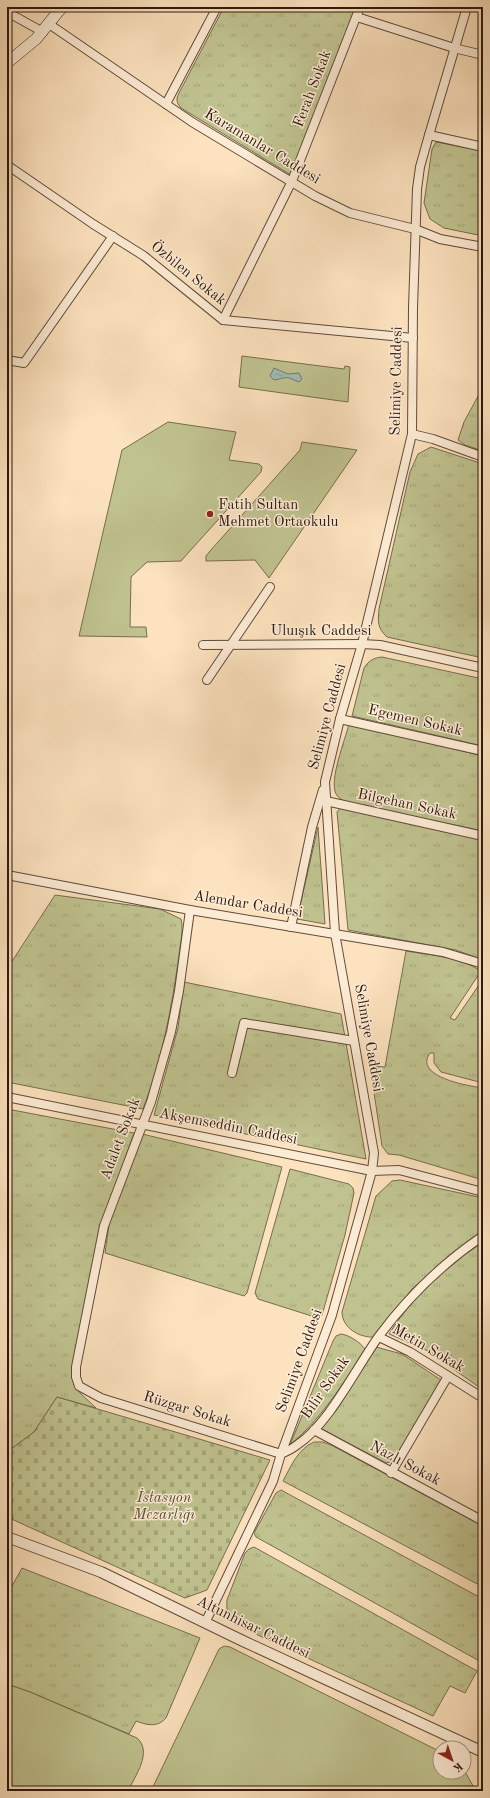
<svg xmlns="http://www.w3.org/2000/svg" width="490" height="1798" viewBox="0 0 490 1798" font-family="'Old Standard TT',serif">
	<defs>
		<pattern id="grass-tufts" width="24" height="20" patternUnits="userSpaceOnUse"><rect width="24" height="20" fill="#c0c390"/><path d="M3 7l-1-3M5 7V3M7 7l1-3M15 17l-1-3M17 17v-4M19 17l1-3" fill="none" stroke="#a5a77b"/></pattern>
		<pattern id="cemetery-stones" width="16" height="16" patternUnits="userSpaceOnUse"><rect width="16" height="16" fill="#c0c390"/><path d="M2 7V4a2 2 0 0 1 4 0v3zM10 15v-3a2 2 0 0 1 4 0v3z" fill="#a5a77b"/></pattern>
		<pattern id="water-ripples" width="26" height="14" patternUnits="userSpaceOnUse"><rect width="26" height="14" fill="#9fbdb3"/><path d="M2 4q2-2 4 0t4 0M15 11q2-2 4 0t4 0" fill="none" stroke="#89a299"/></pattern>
	</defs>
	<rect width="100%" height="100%" fill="#fce2be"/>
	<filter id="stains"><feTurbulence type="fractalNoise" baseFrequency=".005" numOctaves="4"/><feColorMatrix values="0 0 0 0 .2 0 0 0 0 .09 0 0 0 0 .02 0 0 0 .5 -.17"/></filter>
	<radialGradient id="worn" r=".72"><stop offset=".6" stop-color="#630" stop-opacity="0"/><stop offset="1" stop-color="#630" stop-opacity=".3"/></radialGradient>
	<!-- grass -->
	<g fill="url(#grass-tufts)" stroke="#766d4f">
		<path d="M224,7H356L291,175L181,108C176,102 176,99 179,93Z"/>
		<polygon points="436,142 483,151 483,236 444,228 430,219 424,203 432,149"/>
		<polygon points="483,387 483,451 465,445 458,440 464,422"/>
		<path d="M431,447L483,464V658L387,637C377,628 378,621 379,609L410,472L418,454Z"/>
		<path d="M382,657L483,679V746L352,716L364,668C369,660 374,658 382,657Z"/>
		<path d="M349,724L483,756V831L349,803C344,801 339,799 336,794C329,780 345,740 349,724Z"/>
		<polygon points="341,807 483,840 483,960 456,950 348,930 337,812"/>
		<polygon points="318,827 325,924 297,919"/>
		<path d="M55,895L160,909L181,919C184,930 180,944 179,955C172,1007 162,1060 143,1109L7,1082V969Z"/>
		<path d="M406,951C430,955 460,957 481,971L450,1018L455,1020L483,979V1083L441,1072L434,1063V1053H430C413,1077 469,1086 483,1088V1180L399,1155L388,1154L382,1146L370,1066L385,1067Z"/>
		<polygon points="184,982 341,1014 366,1159 154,1115 178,1028"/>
		<polygon points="7,1109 134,1133 103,1221 73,1368 74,1385 81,1394 96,1408 57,1397 34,1432 7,1452"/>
		<polygon points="142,1134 282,1167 247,1293 244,1296 105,1253 110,1218"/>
		<polygon points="290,1169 349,1184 353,1188 354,1193 345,1235 322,1315 318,1318 258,1299 255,1293"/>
		<path d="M400,1180L483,1198V1230L439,1265L412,1289L374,1337C360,1338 342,1328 342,1312L376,1196L392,1181Z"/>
		<path d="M483,1241V1390L428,1351L389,1334C412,1297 447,1266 483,1241Z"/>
		<path d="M341,1334C349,1335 360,1342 365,1349C343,1384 322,1418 290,1445L333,1341L336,1336Z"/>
		<polygon points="376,1347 402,1354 441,1380 398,1453 390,1462 386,1463 320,1428 336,1411"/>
		<path d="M314,1442H323L333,1446L483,1526V1587L283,1481C291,1466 298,1449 314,1442Z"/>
		<polygon points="281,1490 483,1599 483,1663 256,1537 254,1533 276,1493"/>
		<path d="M254,1547L477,1671L465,1693L450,1686L433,1716L234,1624C228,1616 226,1609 227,1600L245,1553L249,1549Z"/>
		<path d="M22,1568L200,1638L166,1718C157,1728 147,1725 136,1721L129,1734L30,1692L7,1684V1595Z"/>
	</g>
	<!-- cemetery -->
	<polygon fill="url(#cemetery-stones)" stroke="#766d4f" points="57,1397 270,1460 207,1590 185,1598 7,1517 7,1452 34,1432"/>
	<!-- garden -->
	<g fill="#c0c390" stroke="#766d4f">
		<polygon points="242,356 344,369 345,366 350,367 348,402 239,387"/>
		<polygon points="168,422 236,432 229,460 259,464 262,467 261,472 181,561 147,562 131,577 130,627 146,627 147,637 79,636 122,450"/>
		<polygon points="302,442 357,450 269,578 255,560 206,561 206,556 210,551 300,450"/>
		<polygon points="224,1646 230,1647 439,1751 440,1772 464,1772 464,1770 476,1791 151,1791 219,1649"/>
		<path d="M7,1684L30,1692L137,1738C153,1752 135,1776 128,1791H7Z"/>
	</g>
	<!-- water -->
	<path fill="url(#water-ripples)" stroke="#717b71" d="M274,368L288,374L299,373L302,379L299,382C284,376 290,377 274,380L270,376Z"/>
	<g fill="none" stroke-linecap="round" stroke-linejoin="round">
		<defs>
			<g id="minor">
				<polyline points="7,12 43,32"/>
				<polyline points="357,17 454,48 483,55"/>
				<polyline points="49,24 192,122 315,196 350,213 415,229 440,239 483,247"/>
				<polyline points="166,104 217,7"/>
				<polyline points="429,135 483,147"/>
				<polyline points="7,165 93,224 144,256 223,320 413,338"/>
				<polyline points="223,320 292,181 360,7"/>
				<polyline points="7,360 24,363 113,236"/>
				<polyline points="412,434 433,439 483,457"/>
				<polyline points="203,645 362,644 380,645 483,668"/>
				<polyline points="207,680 270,587"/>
				<polyline points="340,719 483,751"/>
				<polyline points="326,801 483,836"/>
				<polyline points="7,875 190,910 443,952 483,964"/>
				<polyline points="190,910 179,991 171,1032 151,1102 104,1226 76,1367 76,1377 79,1386 101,1398 281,1454 332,1315 372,1171 374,1153 335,933 325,782 340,719 362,644 412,434 413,308 417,189 420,167 429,135 467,7"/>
				<polyline points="291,927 312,827 323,790"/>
				<polyline points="232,1073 244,1023 354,1041"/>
				<polyline points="7,1097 372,1171 399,1170 483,1192"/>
				<polyline points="379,1337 410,1352 483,1398"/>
				<polyline points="314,1430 483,1521"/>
				<polyline points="391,1473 448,1376"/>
				<path d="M206,1621L273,1481L281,1454C287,1451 292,1449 297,1445C329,1424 356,1368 379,1336C408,1297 443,1263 483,1236"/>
			</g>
			<polyline id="tertiary" points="7,1537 101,1572 243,1641 483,1752"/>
			<polyline id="secondary" points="7,63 36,39 62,7"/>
		</defs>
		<!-- minor casing -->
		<use href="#minor" stroke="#614a3a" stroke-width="10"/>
		<!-- tertiary casing -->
		<use href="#tertiary" stroke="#614a3a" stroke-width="12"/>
		<!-- secondary casing -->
		<use href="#secondary" stroke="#2d170e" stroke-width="12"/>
		<!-- minor -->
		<use href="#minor" stroke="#fdecd5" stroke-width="8"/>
		<!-- tertiary -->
		<use href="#tertiary" stroke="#fdecd5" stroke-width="10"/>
		<!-- secondary -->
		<use href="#secondary" stroke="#fdecd5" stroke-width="11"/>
	</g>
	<!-- markers -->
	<circle fill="#8f2418" stroke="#fdecd5" stroke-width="1.5" cx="210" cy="514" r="4"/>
	<g text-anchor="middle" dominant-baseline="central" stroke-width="3" stroke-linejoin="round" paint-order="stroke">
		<!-- street labels -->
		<g font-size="15" fill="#2d170e" stroke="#fdecd5">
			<text transform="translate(313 89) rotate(-69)">Ferah Sokak</text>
			<text transform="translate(262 147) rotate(31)">Karamanlar Caddesi</text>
			<text transform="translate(188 274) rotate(39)">Özbilen Sokak</text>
			<text transform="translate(397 381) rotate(-89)">Selimiye Caddesi</text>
			<text x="321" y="631">Uluışık Caddesi</text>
			<text transform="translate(328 717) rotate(-75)">Selimiye Caddesi</text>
			<text transform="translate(415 721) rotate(13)">Egemen Sokak</text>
			<text transform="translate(407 805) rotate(12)">Bilgehan Sokak</text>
			<text transform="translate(248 905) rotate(9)">Alemdar Caddesi</text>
			<text transform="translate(368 1038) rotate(80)">Selimiye Caddesi</text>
			<text transform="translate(228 1127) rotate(11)">Akşemseddin Caddesi</text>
			<text transform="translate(121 1139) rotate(-69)">Adalet Sokak</text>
			<text transform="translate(428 1349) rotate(30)">Metin Sokak</text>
			<text transform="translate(300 1361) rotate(-70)">Selimiye Caddesi</text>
			<text transform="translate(326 1388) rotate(-55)">Bilir Sokak</text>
			<text transform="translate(187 1410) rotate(17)">Rüzgar Sokak</text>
			<text transform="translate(405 1464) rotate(28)">Nazlı Sokak</text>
			<text transform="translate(253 1628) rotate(26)">Altunhisar Caddesi</text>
		</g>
		<!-- poi labels -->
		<g font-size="15" fill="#2d170e" stroke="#fdecd5" text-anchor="start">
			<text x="218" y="505">Fatih Sultan<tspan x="218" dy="17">Mehmet Ortaokulu</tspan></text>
		</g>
		<!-- park labels -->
		<g font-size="15" font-style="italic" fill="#594b35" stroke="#fdecd5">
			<text x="164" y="1498">İstasyon<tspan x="164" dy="17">Mezarlığı</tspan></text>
		</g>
	</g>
	<!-- margin -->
	<rect width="490" height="1798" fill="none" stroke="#fce2be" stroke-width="24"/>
	<rect x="8" y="8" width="474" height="1782" fill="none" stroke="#2d170e" stroke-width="2"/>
	<rect x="12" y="12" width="466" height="1774" fill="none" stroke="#2d170e"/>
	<!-- north arrow -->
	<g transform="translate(452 1760) rotate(140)"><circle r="19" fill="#fdecd5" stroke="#aa9785"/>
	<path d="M0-3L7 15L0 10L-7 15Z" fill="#8f2418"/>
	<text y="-6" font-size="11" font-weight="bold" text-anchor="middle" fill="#2d170e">K</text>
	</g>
	<rect width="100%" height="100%" filter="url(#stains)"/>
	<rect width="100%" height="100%" fill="url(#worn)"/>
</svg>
